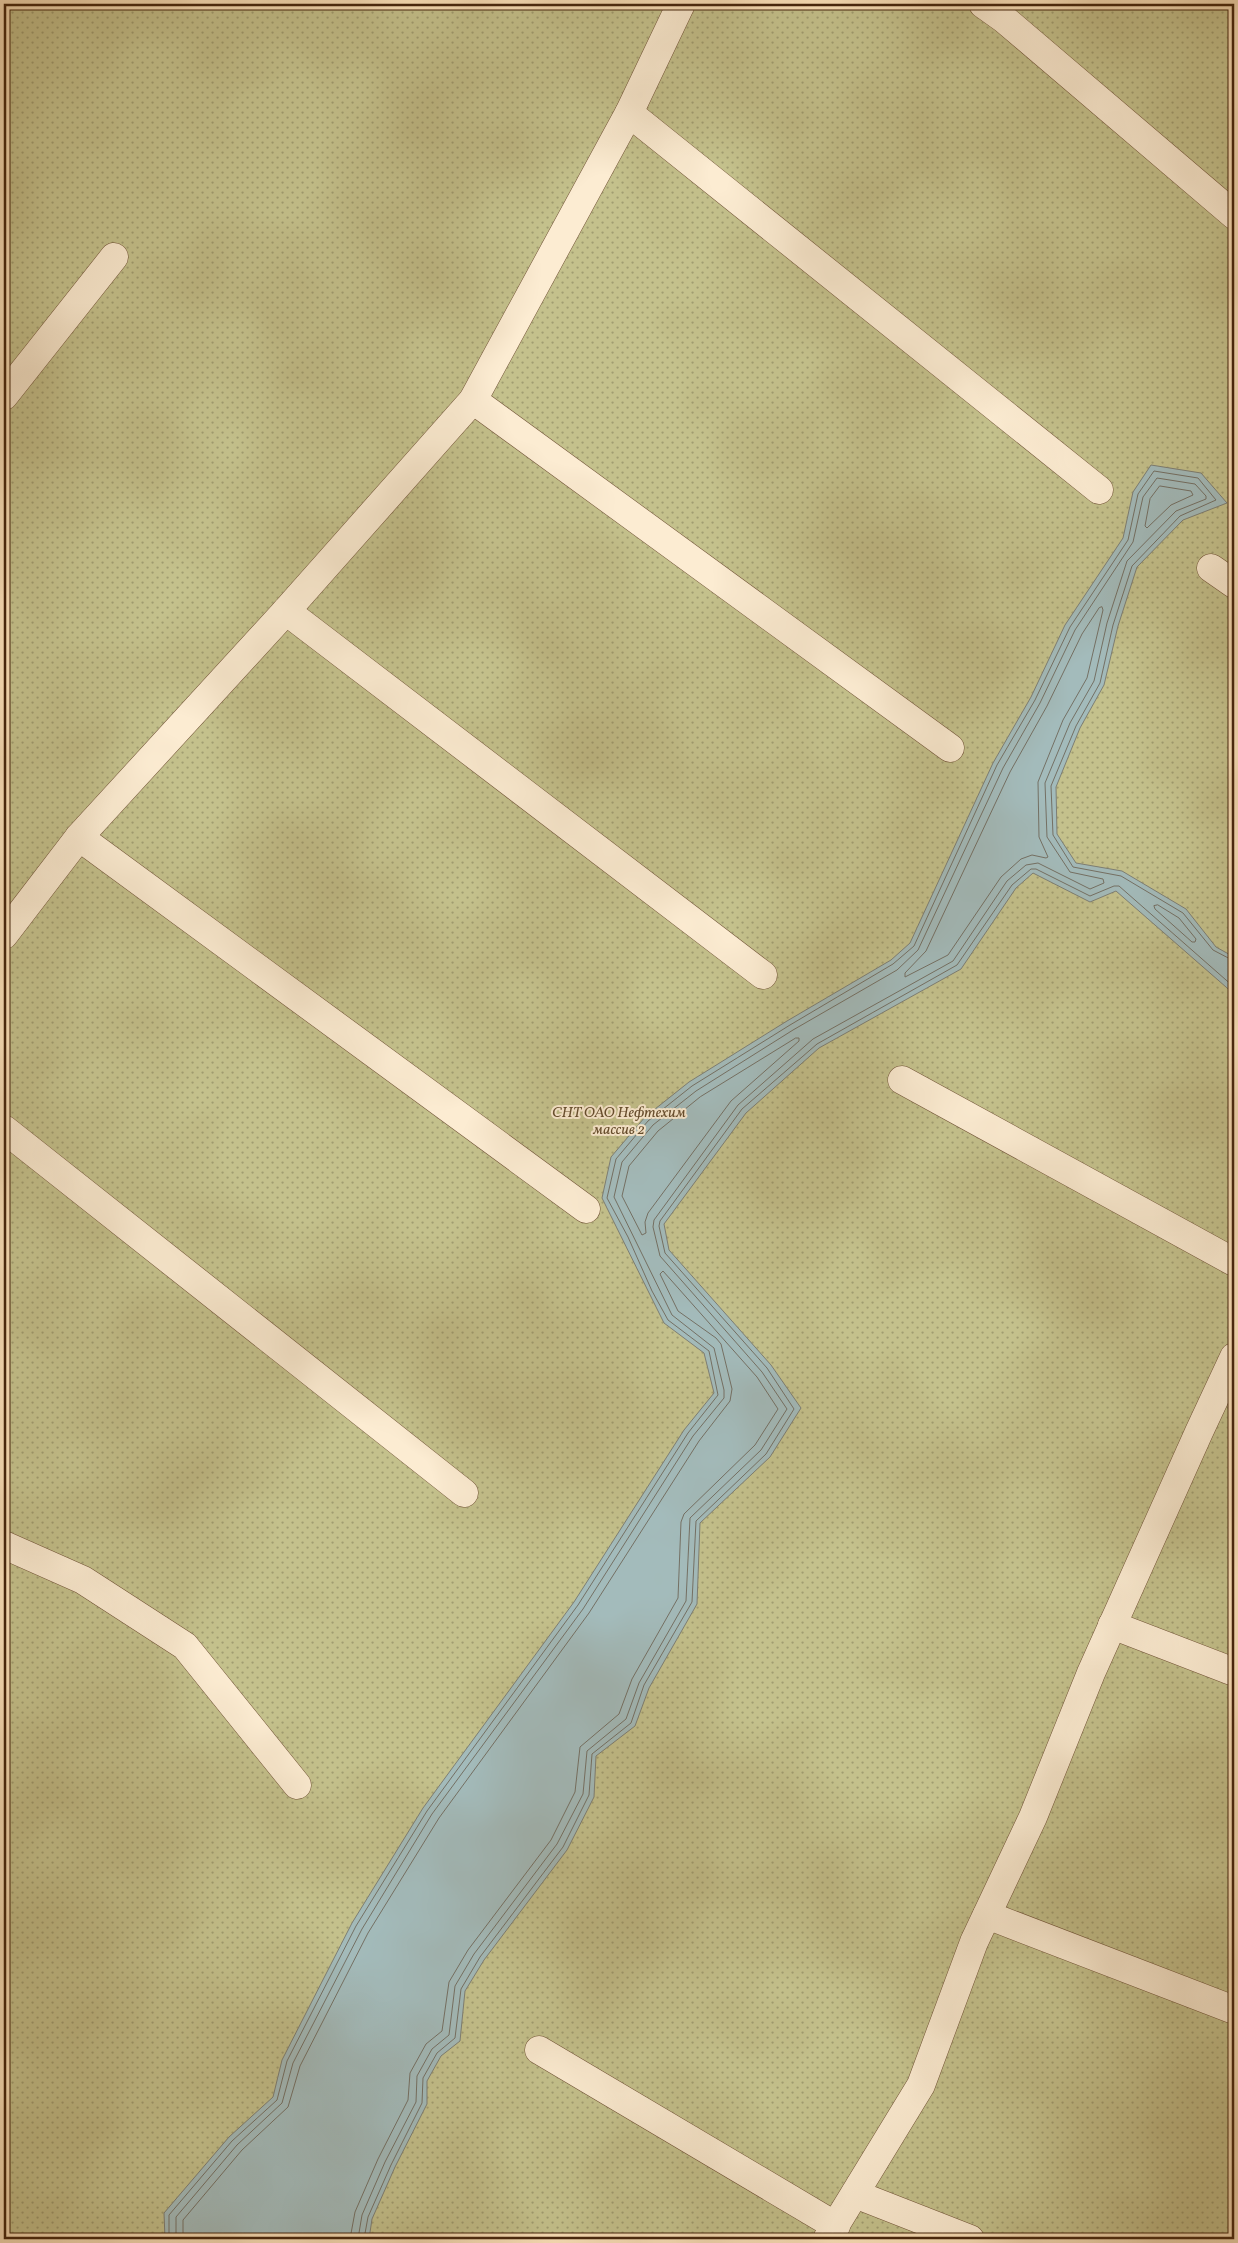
<svg xmlns="http://www.w3.org/2000/svg" width="1238" height="2243" viewBox="0 0 1238 2243" font-family="Vollkorn,serif">
	<defs>
		<pattern id="garden-dots" width="8" height="8" patternUnits="userSpaceOnUse" patternTransform="scale(1.25)"><rect width="8" height="8" fill="#c4c18c"/><path d="M2 2h.1M6 6h.1" fill="none" stroke="#a19d71" stroke-width="1.8" stroke-linecap="round"/></pattern>
	</defs>
	<rect width="100%" height="100%" fill="#fbe1ba"/>
	<filter id="stains"><feTurbulence type="fractalNoise" baseFrequency=".004" numOctaves="4"/><feColorMatrix values="0 0 0 0 .2 0 0 0 0 .09 0 0 0 0 .02 0 0 0 .5 -.17"/></filter>
	<radialGradient id="worn" r=".72"><stop offset=".6" stop-color="#630" stop-opacity="0"/><stop offset="1" stop-color="#630" stop-opacity=".3"/></radialGradient>
	<!-- garden -->
	<rect fill="url(#garden-dots)" stroke="#84734c" x="4" y="4" width="1230" height="2235"/>
	<!-- water -->
	<polygon fill="#a3bbbb" stroke="#7d7f75" points="1151,465 1201,473 1227,503 1183,520 1137,567 1118,626 1104,685 1080,728 1056,787 1057,834 1076,863 1122,871 1186,909 1216,947 1234,957 1234,994 1116,891 1090,902 1033,873 1016,888 961,969 819,1048 746,1113 664,1224 669,1250 771,1365 801,1408 770,1457 700,1523 697,1604 649,1688 635,1726 596,1756 594,1797 567,1850 484,1960 465,1991 460,2041 441,2056 427,2081 427,2104 395,2167 372,2219 369,2239 165,2239 164,2213 229,2137 273,2097 282,2060 352,1923 423,1808 574,1602 684,1430 714,1393 704,1353 664,1323 602,1198 611,1157 645,1117 689,1082 787,1021 891,960 910,943 993,763 1031,697 1065,625 1123,538 1133,492"/>
	<g fill="none" stroke-linecap="round" stroke-linejoin="round">
		<!-- shore -->
		<g stroke="#747064" stroke-width="1">
			<polygon points="1160,486 1191,491 1193,495 1171,505 1147,528 1145,526 1150,499"/>
			<polygon points="1102,607 1103,610 1087,678 1063,720 1038,782 1039,837 1048,857 1046,858 1032,855 1021,859 1001,877 948,955 905,977 905,973 926,951 1010,772 1047,706 1082,634 1099,608"/>
			<polygon points="1158,905 1179,918 1196,939 1195,942 1192,942 1155,909 1154,906"/>
			<polygon points="796,1038 799,1038 799,1041 731,1101 648,1213 645,1222 646,1233 642,1235 622,1196 629,1166 658,1131 700,1097"/>
			<polyline points="169,2239 169,2215 232,2141 277,2100 287,2061 356,1926 427,1811 578,1605 688,1433 718,1395 709,1351 668,1320 652,1291 628,1237 607,1198 616,1159 648,1121 692,1086 790,1025 893,964 914,946 997,765 1035,700 1070,627 1128,540 1138,494 1154,471 1198,478 1216,500 1180,516 1132,566 1113,625 1100,683 1076,726 1051,786 1053,835 1073,867 1121,876 1183,913 1213,950 1234,961"/>
			<polyline points="176,2239 176,2217 237,2145 282,2103 293,2063 362,1929 432,1814 583,1609 693,1436 724,1398 724,1390 714,1348 672,1315 614,1197 622,1162 653,1125 696,1091 793,1030 897,970 918,950 1003,768 1040,703 1075,630 1133,542 1143,497 1157,478 1195,484 1206,496 1206,499 1176,511 1127,561 1107,623 1094,681 1070,723 1045,783 1047,837 1070,872 1103,879 1104,883 1090,889 1038,863 1026,865 1007,881 953,961 813,1039 738,1105 654,1220 653,1227 660,1256 762,1372 787,1409 761,1450 690,1518 686,1601 639,1683 626,1719 587,1751 583,1794 557,1844 474,1954 455,1986 449,2035 432,2049 417,2076 416,2102 385,2162 362,2215 358,2239"/>
			<polyline points="183,2239 183,2220 242,2150 288,2107 300,2066 368,1933 439,1818 589,1613 699,1441 730,1401 732,1389 721,1344 716,1338 678,1311 660,1274 663,1271 757,1377 778,1409 755,1445 684,1514 681,1522 678,1598 632,1679 619,1714 580,1747 575,1792 551,1840 468,1950 449,1982 442,2031 426,2044 410,2073 408,2100 378,2159 355,2212 350,2239"/>
			<polyline points="364,2239 368,2217 391,2165 422,2103 423,2078 437,2053 455,2038 461,1989 480,1957 563,1847 589,1795 592,1754 631,1723 644,1685 692,1602 696,1521 766,1454 794,1409 767,1368 665,1253 659,1226 660,1221 742,1109 817,1044 957,965 1012,885 1031,869 1036,869 1090,896 1114,886 1119,886 1234,987"/>
		</g>
		<defs>
			<g id="minor">
				<polyline points="983,4 1004,19 1234,215"/>
				<polyline points="629,113 1099,490"/>
				<polyline points="4,396 114,257"/>
				<polyline points="473,400 950,748"/>
				<polyline points="1211,568 1234,584"/>
				<polyline points="286,611 763,975"/>
				<polyline points="79,837 586,1209"/>
				<polyline points="4,935 79,837 286,611 473,400 629,113 681,4"/>
				<polyline points="902,1080 1234,1262"/>
				<polyline points="4,1129 464,1493"/>
				<polyline points="4,1545 83,1580 185,1646 297,1785"/>
				<polyline points="1112,1625 1234,1672"/>
				<polyline points="987,1915 1234,2010"/>
				<polyline points="539,2050 836,2226"/>
				<polyline points="855,2194 970,2239"/>
				<polyline points="827,2239 921,2085 974,1942 1033,1817 1091,1673 1199,1432 1234,1357"/>
			</g>
		</defs>
		<!-- minor casing -->
		<use href="#minor" stroke="#725438" stroke-width="29"/>
		<!-- minor -->
		<use href="#minor" stroke="#fcecd2" stroke-width="28"/>
	</g>
	<g text-anchor="middle" dominant-baseline="central" stroke-width="4" stroke-linejoin="round" paint-order="stroke">
		<!-- park labels -->
		<g font-size="15" font-style="italic" fill="#654c2d" stroke="#fcecd2">
			<text x="619" y="1113">СНТ ОАО Нефтехим<tspan x="619" dy="17">массив 2</tspan></text>
		</g>
	</g>
	<!-- margin -->
	<rect width="1238" height="2243" fill="none" stroke="#fbe1ba" stroke-width="20"/>
	<rect x="5" y="5" width="1228" height="2233" fill="none" stroke="#45250d" stroke-width="2.5"/>
	<rect x="10" y="10" width="1218" height="2223" fill="none" stroke="#45250d"/>
	<rect width="100%" height="100%" filter="url(#stains)"/>
	<rect width="100%" height="100%" fill="url(#worn)"/>
</svg>
